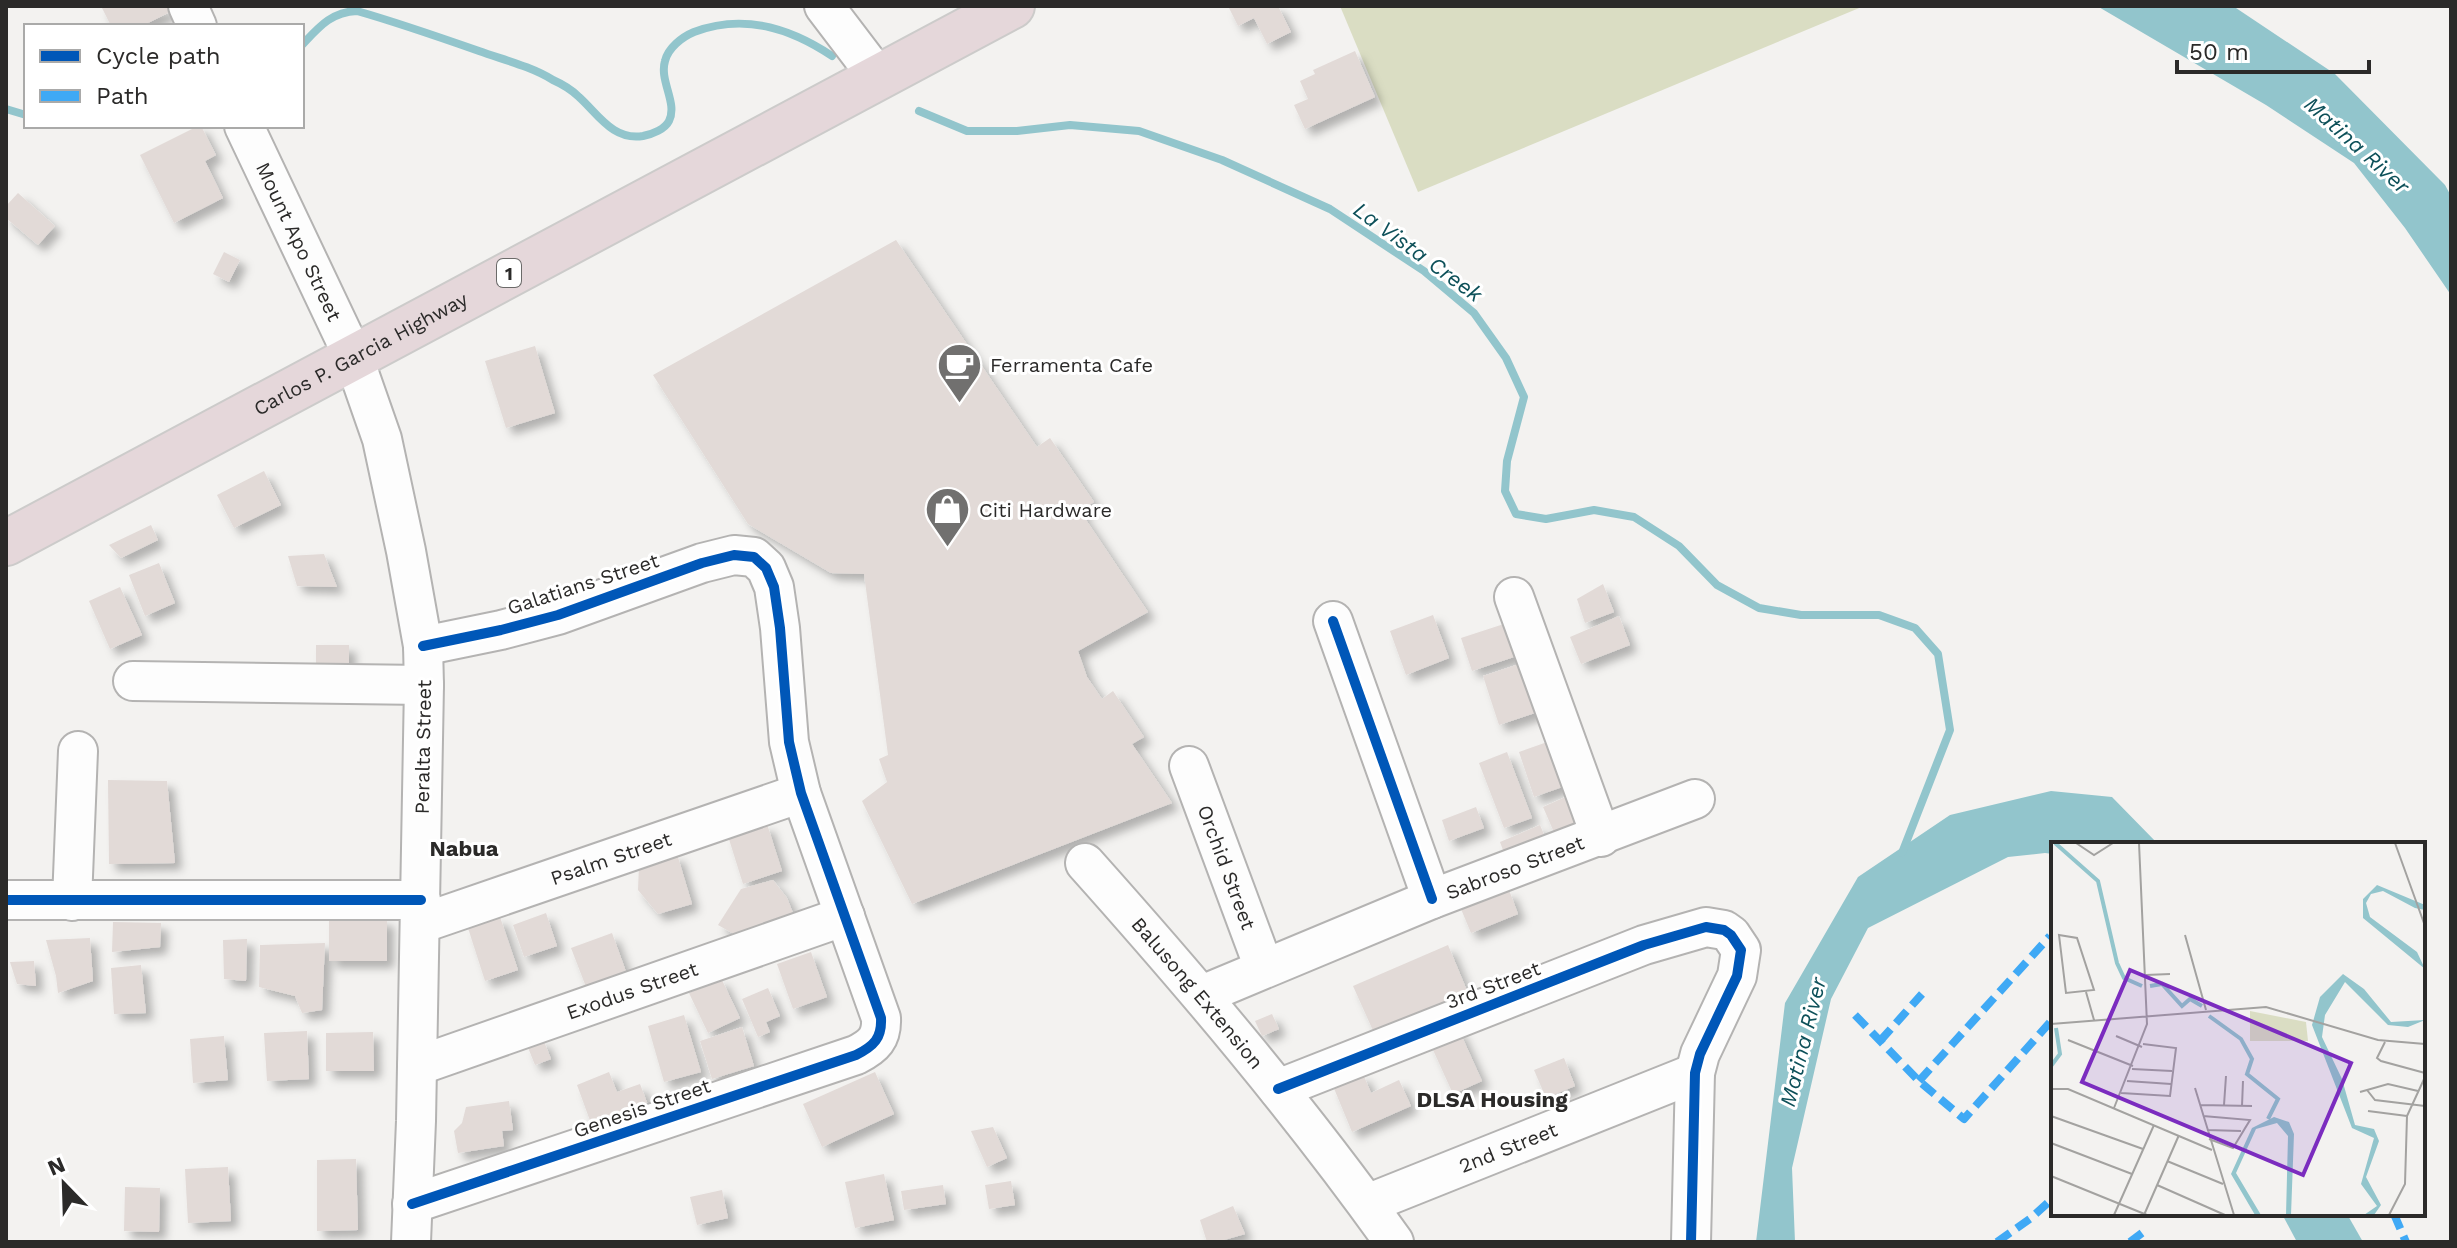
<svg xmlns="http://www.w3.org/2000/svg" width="2457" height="1248" viewBox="0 0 2457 1248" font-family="'Work Sans',sans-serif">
	<defs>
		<filter id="shadow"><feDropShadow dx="7" dy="7" stdDeviation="4" flood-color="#0004"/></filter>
	</defs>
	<rect width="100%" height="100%" fill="#f3f2f0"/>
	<!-- green -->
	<polygon fill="#daddc3" points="1340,6 1864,6 1418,192"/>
	<!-- water -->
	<g fill="#92c5cc">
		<polygon points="2097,6 2233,6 2335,74 2445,185 2451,196 2451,295 2405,228 2354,163 2266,105"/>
		<polygon points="2051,791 2112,797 2158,844 2053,844 2053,854 2045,853 2008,857 1868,928 1831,999 1792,1168 1795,1242 1756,1242 1785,1003 1858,877 1950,815"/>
		<polygon points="2282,1214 2347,1214 2363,1242 2297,1242"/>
	</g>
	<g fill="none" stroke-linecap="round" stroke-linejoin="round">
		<!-- stream -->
		<g stroke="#92c5cc" stroke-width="8">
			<path d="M302,45C319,27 331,12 357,11C399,23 439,37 479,51C504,60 530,66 553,80C562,84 572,90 579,97C598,114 613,141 643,136C653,134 665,129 669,121C678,103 659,81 665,61C668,48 682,37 694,32C744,13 790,28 832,56"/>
			<polyline points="6,109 26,115"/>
			<polyline points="919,111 967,131 1017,131 1070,125 1139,131 1222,160 1330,209 1424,271 1474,313 1506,358 1524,397 1507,461 1505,491 1516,514 1546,519 1594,510 1634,517 1679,546 1717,585 1759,608 1801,615 1879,615 1915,628 1938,654 1950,730 1902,853"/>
		</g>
	</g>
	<!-- building -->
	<g fill="#e2dad7" filter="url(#shadow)">
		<polygon points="101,6 169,6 172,11 142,26 111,26"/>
		<polygon points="1228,6 1278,6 1291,32 1267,44 1254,18 1238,26"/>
		<polygon points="1355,51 1375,97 1305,129 1294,105 1308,99 1300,81 1315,74 1313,70"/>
		<polygon points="198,126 201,126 216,155 205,161 223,198 174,223 140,155"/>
		<polygon points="18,193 55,226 38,245 6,218 6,206"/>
		<polygon points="896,240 1037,447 1050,438 1094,502 1080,511 1148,612 1078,651 1087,677 1102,699 1113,691 1144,737 1132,744 1172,803 912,904 862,801 887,782 879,759 888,755 864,574 831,573 748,524 653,375"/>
		<polygon points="224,252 240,260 229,282 213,274"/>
		<polygon points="535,346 555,413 506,428 485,361"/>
		<polygon points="264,471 281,505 234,528 217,495"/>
		<polygon points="151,525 158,540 121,558 109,545"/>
		<polygon points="324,554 337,587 297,586 288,556"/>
		<polygon points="159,563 175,603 145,616 129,575"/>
		<polygon points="1603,584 1614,612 1585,623 1577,599"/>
		<polygon points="120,587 142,635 110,649 89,601"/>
		<polygon points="1433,615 1449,658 1406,675 1390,631"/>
		<polygon points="1619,616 1630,645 1581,664 1570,637"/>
		<polygon points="1510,622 1520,655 1472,671 1461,638"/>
		<rect x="316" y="645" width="33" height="36"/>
		<polygon points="1525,662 1541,711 1499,725 1483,676"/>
		<polygon points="1550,741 1565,786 1534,797 1519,752"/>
		<polygon points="1507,752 1532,818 1504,828 1479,763"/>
		<polygon points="108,780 167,781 175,863 109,864"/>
		<polygon points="1570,795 1587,835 1560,846 1543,807"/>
		<polygon points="1476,807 1484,828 1449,841 1442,820"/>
		<polygon points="767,824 782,871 743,884 728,836"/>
		<polygon points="1540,825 1550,849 1509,866 1500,842"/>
		<polygon points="677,854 692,904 658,914 638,890 639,865"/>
		<polygon points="773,880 787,898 795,918 741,938 718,925 741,889"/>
		<polygon points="1509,890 1518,914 1471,933 1461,909"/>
		<polygon points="546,913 557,946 524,957 513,925"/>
		<polygon points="500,917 518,970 485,981 468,928"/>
		<rect x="329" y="919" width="58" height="42"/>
		<polygon points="113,922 161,923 160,947 112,952"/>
		<polygon points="612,933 628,977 588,992 571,948"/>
		<polygon points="90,938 93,981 58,993 56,976 46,940"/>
		<polygon points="247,939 246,981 224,979 223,940"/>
		<polygon points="325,943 322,1010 302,1013 295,996 259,987 260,945"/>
		<polygon points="1448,945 1468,993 1375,1035 1353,986"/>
		<polygon points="811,952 827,997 793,1009 777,964"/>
		<polygon points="34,961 36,986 17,984 10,962"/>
		<polygon points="141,965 146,1013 114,1014 111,968"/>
		<polygon points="721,978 740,1018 708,1033 689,993"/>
		<polygon points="768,988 780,1016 766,1022 770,1032 758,1037 742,999"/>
		<polygon points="1272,1014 1279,1029 1262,1036 1255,1021"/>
		<polygon points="684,1015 701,1072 664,1082 648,1026"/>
		<polygon points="742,1027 754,1066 712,1079 700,1041"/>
		<polygon points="1458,1028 1482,1081 1453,1094 1429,1041"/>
		<polygon points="307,1031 309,1079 267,1081 264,1033"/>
		<polygon points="373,1032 374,1071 326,1071 326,1033"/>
		<polygon points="224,1036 228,1080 193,1083 190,1039"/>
		<polygon points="543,1039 551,1059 535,1065 527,1045"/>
		<polygon points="1564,1058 1575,1086 1546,1098 1534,1070"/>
		<polygon points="609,1072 617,1092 640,1084 651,1113 592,1126 577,1085"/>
		<polygon points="875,1072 894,1114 822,1147 803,1104"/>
		<polygon points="1363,1074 1371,1093 1399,1080 1411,1106 1352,1132 1333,1086"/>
		<polygon points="509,1101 513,1130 502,1131 504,1146 458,1153 454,1131 462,1123 466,1107"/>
		<polygon points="993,1127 1007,1158 987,1167 971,1131"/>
		<polygon points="356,1159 358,1230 317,1231 317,1160"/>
		<polygon points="228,1167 231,1221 188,1223 185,1169"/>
		<polygon points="884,1174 894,1220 855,1228 845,1182"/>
		<polygon points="1011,1181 1015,1205 989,1209 985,1185"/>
		<polygon points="943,1185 946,1204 904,1210 901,1191"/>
		<polygon points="125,1187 160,1188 159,1232 124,1231"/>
		<polygon points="722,1190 728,1218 697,1225 690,1197"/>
		<polygon points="1233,1206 1245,1234 1217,1242 1207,1242 1200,1220"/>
	</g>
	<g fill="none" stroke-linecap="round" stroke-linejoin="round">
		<defs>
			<g id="minor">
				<polyline points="188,6 197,26"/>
				<polyline points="824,6 878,77"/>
				<path id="s1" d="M244,126L353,356L382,439L406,551L423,646L424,685L416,1121L411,1242"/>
				<polyline points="1514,597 1601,837"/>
				<polyline points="1333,621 1432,899"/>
				<polyline points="133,681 424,685"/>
				<path id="s2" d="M1189,766L1264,968"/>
				<path id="s3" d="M1085,863C1194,985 1299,1109 1394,1242"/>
				<polyline points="6,900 421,900"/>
				<polyline points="72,901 78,751"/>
				<path id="s4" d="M420,924L801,793"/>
				<path id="s5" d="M1202,995L1432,899L1695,799"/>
				<path id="s6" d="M417,1066L845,916"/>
				<polyline points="1278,1089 1644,945 1706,927 1724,930 1731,935 1741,950 1737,976 1700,1054 1695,1073 1691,1242"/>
				<path d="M412,1204L856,1055C874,1046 882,1038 881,1018L801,793L789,742L780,628L774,587L766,568L754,557L734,555L702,563L558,615L501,630L423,646"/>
				<path id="s7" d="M1367,1204L1695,1073"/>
			</g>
			<g id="highway">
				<path id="s8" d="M6,543L1012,6"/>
			</g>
		</defs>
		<!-- minor casing -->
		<use href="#minor" stroke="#b4b3b2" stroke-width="42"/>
		<!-- highway casing -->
		<use href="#highway" stroke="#cccbca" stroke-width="48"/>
		<!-- minor -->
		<use href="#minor" stroke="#fdfdfd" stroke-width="38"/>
		<!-- highway -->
		<use href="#highway" stroke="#e5d7da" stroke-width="44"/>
		<!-- quiet -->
		<g stroke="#3fa9f5" stroke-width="8" stroke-dasharray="16 8" stroke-linecap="butt">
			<polyline points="1855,1015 1919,1081 1964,1119 2053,1019"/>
			<polyline points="1880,1041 1922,994"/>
			<polyline points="1919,1081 2050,936"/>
			<polyline points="2394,1214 2406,1242"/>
			<polyline points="1997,1242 2031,1218 2053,1198"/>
			<polyline points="2130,1242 2142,1233"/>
		</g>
		<defs>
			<g id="cycleway">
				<polyline points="1333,621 1432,899"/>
				<polyline points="6,900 421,900"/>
				<polyline points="1278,1089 1644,945 1706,927 1724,930 1731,935 1741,950 1737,976 1700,1054 1695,1073 1691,1242"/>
				<path d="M412,1204L856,1055C874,1046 882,1038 881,1018L801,793L789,742L780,628L774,587L766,568L754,557L734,555L702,563L558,615L501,630L423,646"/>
			</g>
		</defs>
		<!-- cycleway casing -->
		<use href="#cycleway" stroke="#fff" stroke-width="15"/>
		<!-- cycleway -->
		<use href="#cycleway" stroke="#0057b8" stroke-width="10"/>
	</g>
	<!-- icons -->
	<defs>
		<symbol id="cafe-pin" viewBox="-11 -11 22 30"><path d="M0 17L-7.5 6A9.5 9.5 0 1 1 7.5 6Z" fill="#71706f" stroke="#fff"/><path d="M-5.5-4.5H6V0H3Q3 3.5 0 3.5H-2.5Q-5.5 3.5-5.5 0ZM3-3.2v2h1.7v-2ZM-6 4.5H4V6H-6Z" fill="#fff"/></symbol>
		<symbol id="shop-pin" viewBox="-11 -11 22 30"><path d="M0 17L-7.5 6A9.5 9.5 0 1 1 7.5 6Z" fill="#71706f" stroke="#fff"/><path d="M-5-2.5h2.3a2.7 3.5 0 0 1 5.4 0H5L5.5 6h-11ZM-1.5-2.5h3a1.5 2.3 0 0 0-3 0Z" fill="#fff"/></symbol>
	</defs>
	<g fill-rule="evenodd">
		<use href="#cafe-pin" x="934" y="340" width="51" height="69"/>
		<use href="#shop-pin" x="922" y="484" width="51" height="69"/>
	</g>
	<g text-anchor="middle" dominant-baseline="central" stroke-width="6" stroke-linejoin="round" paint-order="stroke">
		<!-- shield labels -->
		<rect fill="#fff" stroke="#6b6a69" stroke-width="2" x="497" y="259" width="24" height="28" rx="6"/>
		<g font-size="18" font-weight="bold" fill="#2b2a29">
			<text x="509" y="273">1</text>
		</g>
		<!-- street labels -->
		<g font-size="20" fill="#2b2a29" stroke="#fff">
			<text stroke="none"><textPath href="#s1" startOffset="128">Mount Apo Street</textPath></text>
			<text stroke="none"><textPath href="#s8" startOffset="402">Carlos P. Garcia Highway</textPath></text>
			<text transform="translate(583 584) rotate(-18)">Galatians Street</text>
			<text transform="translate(423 747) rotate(-89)">Peralta Street</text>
			<text stroke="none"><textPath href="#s4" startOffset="202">Psalm Street</textPath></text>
			<text stroke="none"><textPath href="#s2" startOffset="108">Orchid Street</textPath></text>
			<text stroke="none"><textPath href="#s5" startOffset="338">Sabroso Street</textPath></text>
			<text transform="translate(1493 985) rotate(-21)">3rd Street</text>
			<text stroke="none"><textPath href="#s6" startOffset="228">Exodus Street</textPath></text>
			<text stroke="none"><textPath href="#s3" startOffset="172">Balusong Extension</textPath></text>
			<text transform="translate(642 1108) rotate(-19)">Genesis Street</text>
			<text stroke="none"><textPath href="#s7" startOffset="152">2nd Street</textPath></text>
		</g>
		<!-- poi labels -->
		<g font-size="20" fill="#2b2a29" stroke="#fff" text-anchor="start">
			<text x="990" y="365">Ferramenta Cafe</text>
			<text x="979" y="510">Citi Hardware</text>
		</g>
		<!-- water labels -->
		<g font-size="22" font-style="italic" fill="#0d5059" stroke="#fff">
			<text transform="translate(2357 145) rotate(42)">Matina River</text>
			<text transform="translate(1418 252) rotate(36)">La Vista Creek</text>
			<text transform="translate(1803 1042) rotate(-76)">Matina River</text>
		</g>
		<!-- neighbourhood labels -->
		<g font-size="22" font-weight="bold" fill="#2b2a29" stroke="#fff">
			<text x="464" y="848">Nabua</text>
			<text x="1492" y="1099">DLSA Housing</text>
		</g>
	</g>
	<!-- overview -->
	<g transform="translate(2051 842)">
		<rect width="374" height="374" fill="#f3f2f0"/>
		<path d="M199,169L255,180L257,199H199Z" fill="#daddc3"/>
		<path d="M326,43L374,63V68L364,66L332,49L320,52L315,61L319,75L366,110L374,127L312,76V57ZM292,132L313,147L340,180L374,178L357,185L337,183L294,140L274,173L271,195L291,237L304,283L323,287L328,299L315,335L330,363L323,373H313L326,364L310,342L323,296L301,286L261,183L269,155ZM223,275L238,280L243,292L240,373H235L237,294L226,281L205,287L185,331L210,373H204L180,332L201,286Z" fill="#92c5cc"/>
		<path fill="none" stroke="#92c5cc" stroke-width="4" d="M4,1L47,39L66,121L73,136L91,144M99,144L111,142L131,164L139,157L151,164M158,174L190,197L201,217L196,232L227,257L217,277M0,224L9,212L5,186"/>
		<path fill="none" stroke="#a3a2a0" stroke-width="2" d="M25,1L43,13L62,1M344,1L374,84M8,93L26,96L43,148L15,151ZM134,93L155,168M95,133L119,132M35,150L43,178M0,182L215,165L327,198L374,202M65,194L91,205M17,198L82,224M334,200L326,216L330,219L374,231M81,227L121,229M76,239L120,242M144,246L183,373M0,247H17L161,308M316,248L324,258L374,264M309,250L337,242L367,249M70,251L119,254L125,206L92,202M149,263L201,264M173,263L175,234M191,264L192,239M63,266L96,182L88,1M317,269L356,274M0,274L92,307M152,274L199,278L182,306L158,297M156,288L190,289M0,301L81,332M116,319L172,342M0,334L96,373M106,343L174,373M63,373L103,283M93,373L128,293M338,373L354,342L356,274L374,235"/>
		<path fill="#7b2cbf" fill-opacity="0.15" stroke="#7b2cbf" stroke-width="4" d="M79,128L300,221L252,333L31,240Z"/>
		<rect width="374" height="374" fill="none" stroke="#2b2a29" stroke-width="4"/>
	</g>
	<!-- border -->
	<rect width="2457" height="1248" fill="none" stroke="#2b2a29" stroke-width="16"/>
	<!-- legend -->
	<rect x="24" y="24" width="280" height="104" fill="#ffffff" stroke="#aaaaa9" stroke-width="2"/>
	<rect x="40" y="50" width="40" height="12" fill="#0057b8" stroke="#aaaaa9" stroke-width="2"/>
	<text x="96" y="64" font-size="24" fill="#2b2a29">Cycle path</text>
	<rect x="40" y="90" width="40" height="12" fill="#3fa9f5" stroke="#aaaaa9" stroke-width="2"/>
	<text x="96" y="104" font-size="24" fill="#2b2a29">Path</text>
	<!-- north arrow -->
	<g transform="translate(64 1184) rotate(337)" stroke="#ffffff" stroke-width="6" paint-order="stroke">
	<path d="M0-6L14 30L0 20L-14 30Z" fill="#2b2a29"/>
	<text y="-12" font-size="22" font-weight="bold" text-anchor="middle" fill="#2b2a29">N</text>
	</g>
	<!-- scale -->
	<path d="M2177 60v12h192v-12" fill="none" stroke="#2b2a29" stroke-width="4"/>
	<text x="2189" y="60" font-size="24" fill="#2b2a29" stroke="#ffffff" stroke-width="6" paint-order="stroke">50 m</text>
</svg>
